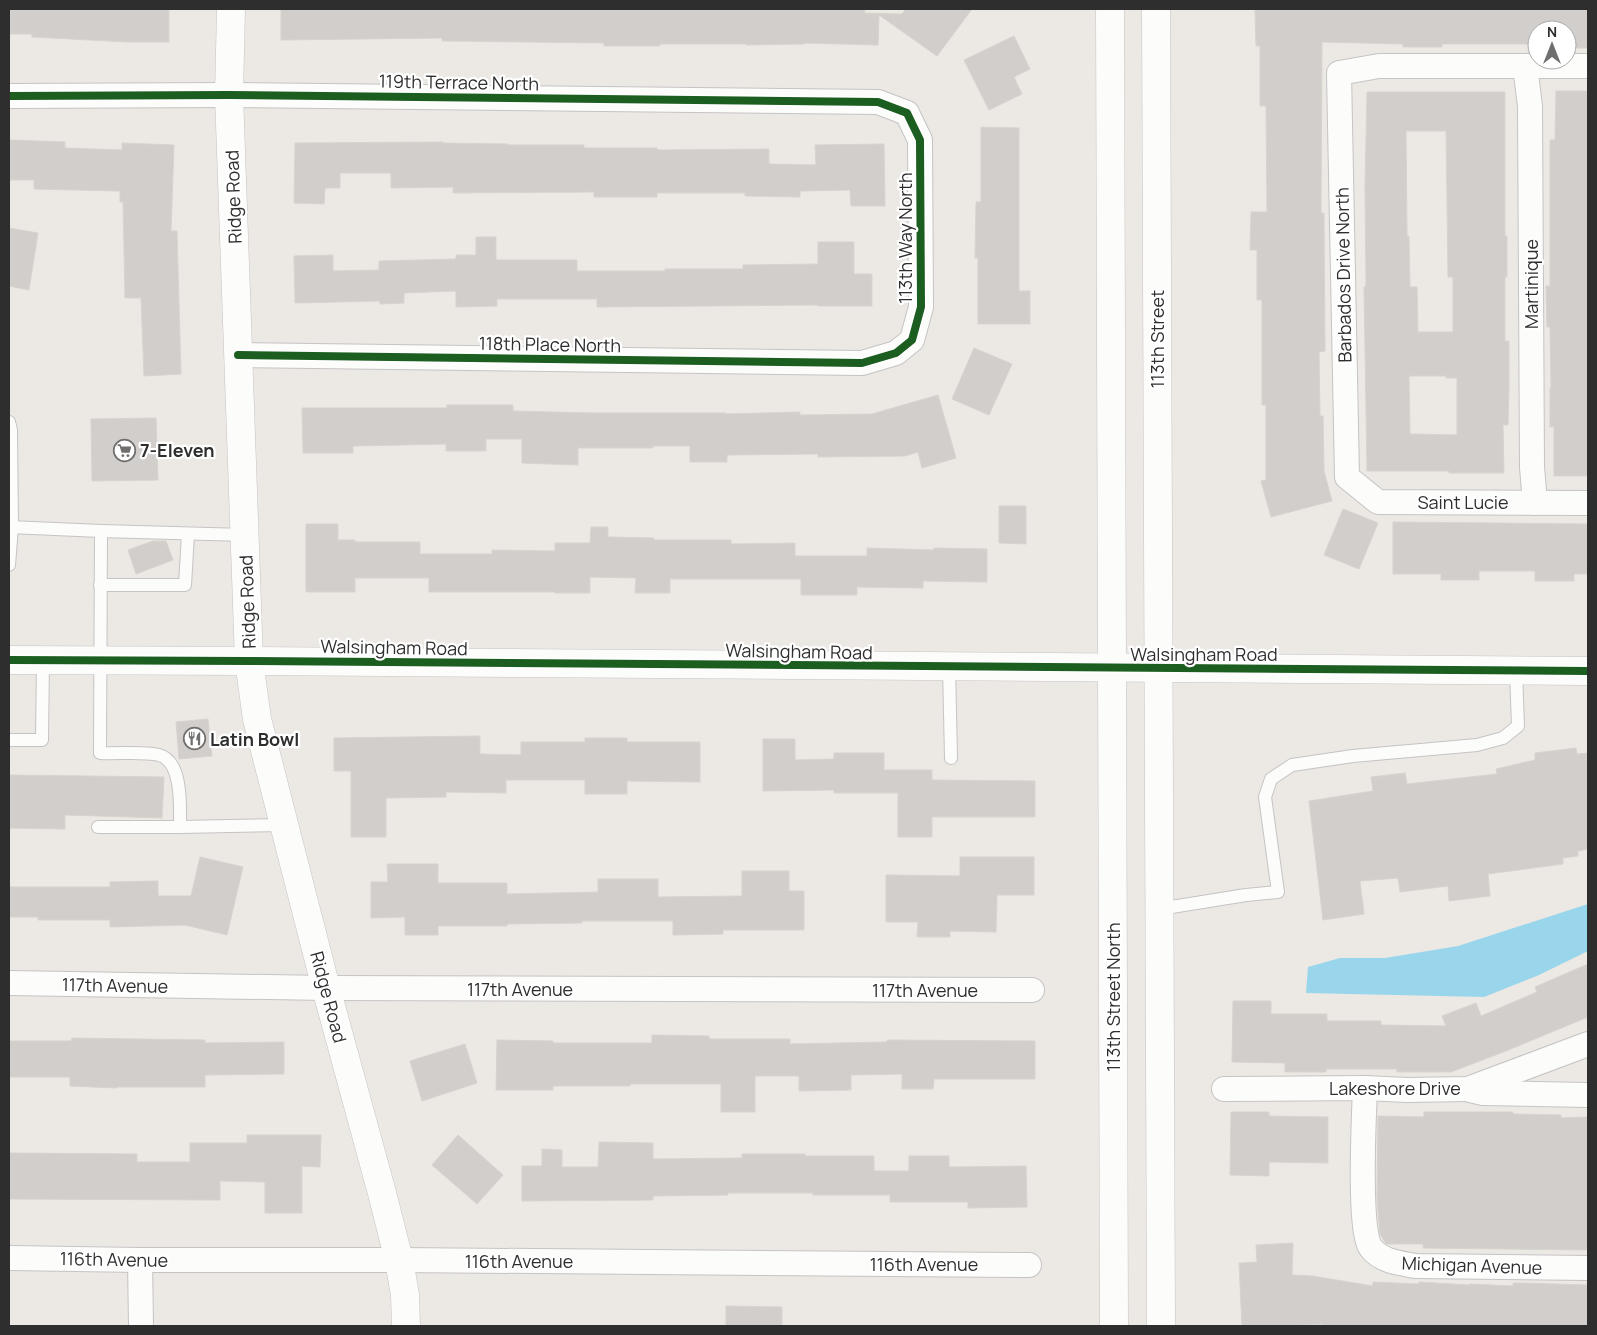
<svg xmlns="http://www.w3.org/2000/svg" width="1597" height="1335" viewBox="0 0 1597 1335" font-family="Manrope,sans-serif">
	<rect width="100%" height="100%" fill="#ece8e4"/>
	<!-- water -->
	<polygon fill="#99d6ec" points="1588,904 1588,951 1539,975 1484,997 1306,993 1308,967 1340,958 1385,958 1458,946"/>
	<!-- building -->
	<g fill="#d1cecb" stroke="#d7d4d0" fill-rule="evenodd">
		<polygon points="9,9 169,9 169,42 128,42 32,37 32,34 9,34"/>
		<polygon points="281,9 865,9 864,13 902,14 906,9 972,9 937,56 879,15 878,45 804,43 804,44 746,45 746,44 660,44 660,46 604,46 604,43 442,41 442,38 281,40"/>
		<polygon points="1255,9 1588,9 1588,48 1567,48 1567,30 1537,30 1537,44 1442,44 1442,47 1403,47 1403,44 1322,42 1321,213 1324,213 1325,351 1319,352 1320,416 1323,416 1324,471 1332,501 1271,517 1261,481 1266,480 1266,405 1262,405 1262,300 1257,300 1257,250 1250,250 1251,212 1267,212 1266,106 1260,106 1260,46 1256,46"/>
		<polygon points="1014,36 1030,69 1014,77 1022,94 989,110 964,60"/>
		<polygon points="1556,91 1588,91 1588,476 1554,476 1554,427 1550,427 1550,388 1551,388 1550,327 1547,327 1546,286 1550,286 1550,140 1555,140"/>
		<path d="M1367,92H1505V236H1507V277H1505V341H1509V386L1508,425H1503L1504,473H1449V471H1367L1364,287H1366L1365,186ZM1406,131H1446L1448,277H1453V332H1418L1417,287H1410L1409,236H1407ZM1409,376H1446V378H1457V435L1410,434Z"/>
		<polygon points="981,127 1019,128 1019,291 1030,291 1030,324 978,324 978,258 975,258 976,202 981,202"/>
		<polygon points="9,140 65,142 65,148 122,150 122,143 174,145 171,231 177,231 181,374 144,376 141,298 125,298 123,202 120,202 120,191 34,189 34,180 9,180"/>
		<polygon points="443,142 443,143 508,144 508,145 584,145 584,148 657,148 657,150 769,149 769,164 816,165 815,145 884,144 885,206 851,206 850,190 800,191 800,197 745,196 745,193 657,193 657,197 594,197 594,192 453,193 453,187 391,188 391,173 340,173 340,188 325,188 324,204 294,203 295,143"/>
		<polygon points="9,228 38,233 29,290 9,286"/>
		<polygon points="476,237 496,237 496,260 577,260 577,271 665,271 665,269 743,269 743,265 818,264 818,242 854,242 854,274 872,274 872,306 818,306 818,305 597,307 597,299 497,299 497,306 456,307 456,291 404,293 404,303 380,304 380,301 295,303 294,256 333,255 333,271 379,270 379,261 456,259 456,255 476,255"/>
		<polygon points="974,348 1012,364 989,415 952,399"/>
		<polygon points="938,395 956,458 922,468 918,452 905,456 818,457 818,454 727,455 727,462 690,462 690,446 653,446 653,448 578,448 578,465 522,463 522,439 486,439 486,451 446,451 446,444 353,446 353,453 303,453 302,408 447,408 447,405 513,405 513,411 592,413 726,413 726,414 800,412 800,415 872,414"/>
		<polygon points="156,418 158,480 92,481 91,419"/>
		<polygon points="999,506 1026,506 1026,544 999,543"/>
		<polygon points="1343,509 1378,523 1359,569 1324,555"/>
		<polygon points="1393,522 1588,524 1588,574 1574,574 1574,581 1535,581 1535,571 1479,571 1479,580 1441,580 1441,574 1393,574"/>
		<polygon points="306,524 338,524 338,540 355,540 355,542 420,542 420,554 492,554 492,550 555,551 555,543 590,543 591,527 608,527 608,537 654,538 654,540 731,540 731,544 795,543 795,556 867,556 867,548 934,550 934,548 987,549 987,582 923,581 923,588 857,587 857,595 801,595 801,579 670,579 670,593 635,593 636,578 590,577 590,593 555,593 555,592 429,592 429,578 355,578 355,592 306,592"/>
		<polygon points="153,541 166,541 173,560 136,574 128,550"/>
		<polygon points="208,719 212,756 179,759 176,722"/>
		<polygon points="480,736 480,754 521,755 521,742 585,742 585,738 627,738 627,742 700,742 700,782 627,781 627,794 585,794 585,780 506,780 506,793 446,792 446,797 386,798 386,837 351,837 351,771 334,771 334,738"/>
		<polygon points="763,739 795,739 795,760 834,759 834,753 884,753 884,770 932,770 932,780 1035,781 1035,817 932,817 932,837 898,837 898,793 834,793 834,790 763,791"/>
		<polygon points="1576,748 1577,754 1588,753 1588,849 1578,851 1578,856 1563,858 1563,864 1488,874 1490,896 1449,901 1448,886 1400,892 1398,878 1360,881 1364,914 1323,920 1309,801 1373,791 1371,777 1405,773 1407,784 1497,774 1496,769 1535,760 1535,753"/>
		<polygon points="9,775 164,777 162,818 65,815 65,829 9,828"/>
		<polygon points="200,857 243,867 227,935 185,925 110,927 110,920 38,920 38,917 9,917 9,887 110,887 110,882 158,881 158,896 191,896"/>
		<polygon points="960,857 1034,857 1034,895 997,895 996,932 950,931 950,937 917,937 918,922 886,922 886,875 960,876"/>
		<polygon points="387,864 438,864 438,883 507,883 507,894 598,892 598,879 658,879 658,897 742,896 742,871 789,871 789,891 804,891 804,930 723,930 723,934 673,935 673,921 582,921 582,923 507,924 507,926 438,926 438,935 405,935 405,917 371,918 371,882 388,882"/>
		<polygon points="1588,964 1588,1017 1506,1051 1451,1072 1397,1072 1397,1069 1326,1069 1326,1072 1285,1072 1285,1063 1232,1062 1233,1001 1271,1001 1271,1014 1327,1014 1327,1021 1381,1021 1381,1025 1446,1026 1442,1016 1476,1003 1481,1016 1537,992 1535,987"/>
		<polygon points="652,1035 709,1036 709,1039 790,1039 790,1044 887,1042 887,1040 1035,1041 1035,1079 934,1079 933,1089 902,1089 902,1074 851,1075 851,1090 799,1091 799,1076 755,1076 755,1112 721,1112 721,1084 630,1084 630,1086 553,1086 553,1090 496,1090 497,1040 553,1041 553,1043 652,1043"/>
		<polygon points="72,1038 205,1040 205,1043 284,1042 284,1074 205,1075 205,1087 117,1087 117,1088 70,1086 70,1077 9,1077 9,1041 71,1041"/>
		<polygon points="465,1044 477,1083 422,1101 410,1061"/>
		<polygon points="1231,1112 1269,1112 1269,1116 1328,1117 1328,1163 1269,1162 1269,1176 1230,1175"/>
		<polygon points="1424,1112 1513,1112 1513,1114 1561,1115 1561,1118 1588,1117 1588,1250 1423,1248 1423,1244 1386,1244 1385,1242 1380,1234 1377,1197 1378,1116 1424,1117"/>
		<polygon points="247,1135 321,1135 320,1167 302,1166 302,1213 265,1213 265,1182 220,1181 220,1200 9,1199 9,1153 137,1154 137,1162 190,1162 190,1143 247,1143"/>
		<polygon points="458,1135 503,1175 477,1204 432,1165"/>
		<polygon points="599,1142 653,1143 653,1159 742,1158 742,1154 805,1154 805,1156 874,1156 874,1171 909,1171 909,1156 949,1156 949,1167 1026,1166 1027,1207 968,1208 968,1202 890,1202 890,1195 813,1195 813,1193 728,1193 728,1195 653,1196 653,1200 522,1201 522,1166 542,1166 542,1149 562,1150 562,1167 598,1167"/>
		<polygon points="1293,1243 1292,1275 1312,1276 1373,1286 1373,1282 1419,1284 1419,1282 1469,1285 1469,1284 1513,1286 1513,1283 1522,1283 1588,1285 1588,1326 1322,1326 1322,1324 1286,1326 1242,1326 1239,1263 1257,1262 1256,1245"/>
		<polygon points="726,1306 782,1307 782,1326 726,1326"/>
	</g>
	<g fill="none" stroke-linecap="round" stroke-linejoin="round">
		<defs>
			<g id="lane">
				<polyline points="9,422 11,430 12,527 9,565"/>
				<polyline points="9,527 101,531"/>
				<path d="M245,535L101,531L100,753C118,754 142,751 159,755C183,761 180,808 180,827L284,825"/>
				<polyline points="100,585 185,585 188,534"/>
				<polyline points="949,667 951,758"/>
				<polyline points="9,740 42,740 43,661"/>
				<polyline points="98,827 180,827"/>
				<polyline points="1159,909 1246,895 1278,892 1265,797 1271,779 1292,765 1353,756 1477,745 1503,738 1518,726 1516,671"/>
			</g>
			<g id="street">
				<polyline points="1525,66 1530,106 1532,467 1535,503"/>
				<polyline points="1588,66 1379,66 1339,73 1347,477 1378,502 1588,503"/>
				<polyline points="9,96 229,95 878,102 907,113 920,140 921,307 912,340 896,353 862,363 238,355"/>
				<polyline points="9,983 326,988 1032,990"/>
				<path d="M1365,1088C1364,1115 1358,1233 1371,1248C1382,1262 1400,1263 1416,1266L1588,1268"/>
				<polyline points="1224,1089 1365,1088 1407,1090 1468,1089 1588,1044"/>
				<polyline points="1470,1090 1483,1093 1588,1095"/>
				<polyline points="9,1258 140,1260 399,1260 1029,1265"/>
				<polyline points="140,1260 141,1326"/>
			</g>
			<g id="secondary">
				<polyline points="231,9 229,95 249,661 257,719 326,988 382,1193 399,1260 405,1295 406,1326"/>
				<polyline points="1110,9 1114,1326"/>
				<polyline points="1156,9 1161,1326"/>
				<polyline points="9,660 249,661 1588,671"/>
			</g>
		</defs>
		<!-- lane casing -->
		<use href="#lane" stroke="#c5c4c5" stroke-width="14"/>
		<!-- street casing -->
		<use href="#street" stroke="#c5c4c5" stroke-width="26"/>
		<!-- secondary casing -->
		<use href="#secondary" stroke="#c5c4c5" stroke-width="29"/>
		<!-- lane -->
		<use href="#lane" stroke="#fcfcfb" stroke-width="12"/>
		<!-- street -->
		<use href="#street" stroke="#fcfcfb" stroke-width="24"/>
		<!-- secondary -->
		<use href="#secondary" stroke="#fcfcfb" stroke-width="28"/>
		<defs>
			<g id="cycleway">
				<polyline points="9,96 229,95 878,102 907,113 920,140 921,307 912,340 896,353 862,363 238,355"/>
				<polyline points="9,660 249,661 1588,671"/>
			</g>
		</defs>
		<!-- cycleway casing -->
		<use href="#cycleway" stroke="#fff" stroke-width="11"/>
		<!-- cycleway -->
		<use href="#cycleway" stroke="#1b5e20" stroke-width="8"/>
	</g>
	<!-- icons -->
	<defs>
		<symbol id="supermarket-ring" viewBox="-11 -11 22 22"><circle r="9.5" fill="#fff" stroke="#706f6e" stroke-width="1.5"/><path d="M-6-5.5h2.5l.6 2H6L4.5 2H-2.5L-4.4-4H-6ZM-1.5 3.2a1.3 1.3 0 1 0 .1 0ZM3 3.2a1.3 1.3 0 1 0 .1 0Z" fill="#706f6e"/></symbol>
		<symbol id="restaurant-ring" viewBox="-11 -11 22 22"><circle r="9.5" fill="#fff" stroke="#706f6e" stroke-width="1.5"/><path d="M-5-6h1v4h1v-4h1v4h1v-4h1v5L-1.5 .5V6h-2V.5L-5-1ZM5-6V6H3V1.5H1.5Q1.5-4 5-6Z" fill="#706f6e"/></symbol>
	</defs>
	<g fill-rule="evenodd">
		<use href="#supermarket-ring" x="112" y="438" width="25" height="25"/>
		<use href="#restaurant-ring" x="182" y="726" width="25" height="25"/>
	</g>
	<g text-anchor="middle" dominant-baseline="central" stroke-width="4.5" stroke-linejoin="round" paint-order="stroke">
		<!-- street labels -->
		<g font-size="18" fill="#2e2e2e" stroke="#fff">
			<text transform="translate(459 82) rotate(1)">119th Terrace North</text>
			<text transform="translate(233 197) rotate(-92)">Ridge Road</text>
			<text transform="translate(905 238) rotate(-90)">113th Way North</text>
			<text transform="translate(1343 275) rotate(-91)">Barbados Drive North</text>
			<text transform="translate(1531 284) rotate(-90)">Martinique</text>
			<text transform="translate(1157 339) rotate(-90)">113th Street</text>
			<text transform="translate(550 344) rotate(1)">118th Place North</text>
			<text x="1463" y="502">Saint Lucie</text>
			<text transform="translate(247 602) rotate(-92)">Ridge Road</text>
			<text transform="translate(394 647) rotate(1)">Walsingham Road</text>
			<text transform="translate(799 651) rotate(1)">Walsingham Road</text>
			<text x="1204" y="654">Walsingham Road</text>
			<text transform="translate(115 985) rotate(1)">117th Avenue</text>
			<text x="520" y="989">117th Avenue</text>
			<text x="925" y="990">117th Avenue</text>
			<text transform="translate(329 997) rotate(75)">Ridge Road</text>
			<text transform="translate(1113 997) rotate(-90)">113th Street North</text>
			<text x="1395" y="1088">Lakeshore Drive</text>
			<text transform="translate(114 1259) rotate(1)">116th Avenue</text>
			<text x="519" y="1261">116th Avenue</text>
			<text x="924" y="1264">116th Avenue</text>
			<text transform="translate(1472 1265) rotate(2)">Michigan Avenue</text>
		</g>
		<!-- poi labels -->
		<g font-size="18" font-weight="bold" fill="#2e2e2e" stroke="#fff" text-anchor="start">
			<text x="140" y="450">7-Eleven</text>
			<text x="210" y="739">Latin Bowl</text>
		</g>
	</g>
	<!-- border -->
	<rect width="1597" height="1335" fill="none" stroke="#2e2e2e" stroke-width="20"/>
	<!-- north arrow -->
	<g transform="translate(1552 45)"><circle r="24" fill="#ffffff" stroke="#ababab"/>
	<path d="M0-4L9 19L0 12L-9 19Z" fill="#706f6e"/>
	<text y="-8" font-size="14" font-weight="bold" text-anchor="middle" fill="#2e2e2e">N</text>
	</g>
</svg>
